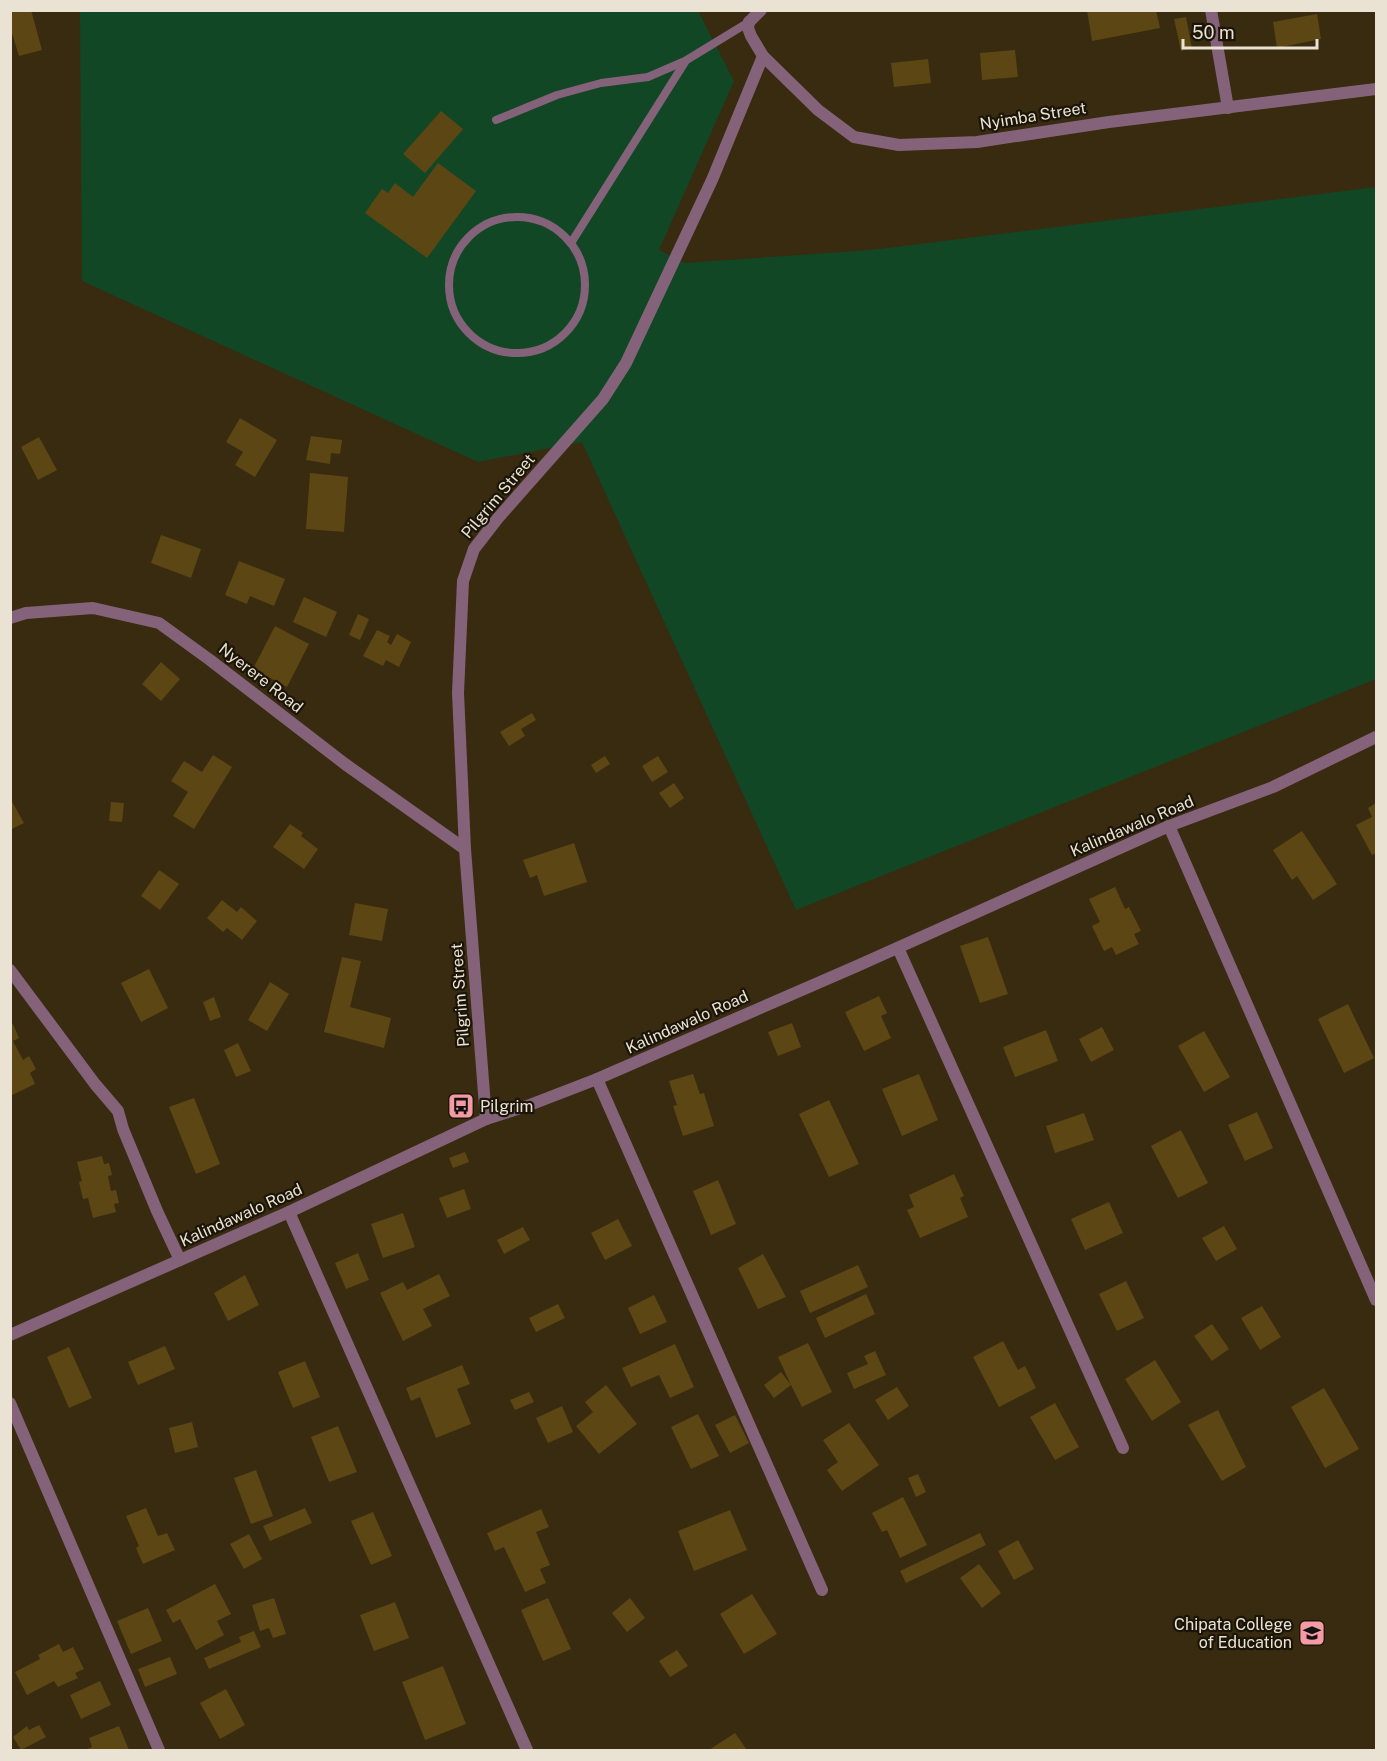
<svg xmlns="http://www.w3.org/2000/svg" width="1387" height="1761" viewBox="0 0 1387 1761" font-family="'Public Sans',sans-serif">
	<rect width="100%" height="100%" fill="#382b10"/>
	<!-- green -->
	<polygon fill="#124725" points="80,11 698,11 734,81 659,250 685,263 871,250 1376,187 1376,679 796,910 582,442 478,462 82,281"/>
	<!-- building -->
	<g fill="#5c4613">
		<polygon points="10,10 31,10 42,50 19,56 10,27"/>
		<polygon points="1087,10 1156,10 1160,28 1092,41"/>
		<polygon points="1317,14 1321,39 1277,48 1273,22"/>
		<polygon points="1186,17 1192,48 1181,51 1174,19"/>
		<polygon points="1015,50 1018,77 982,80 980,53"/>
		<polygon points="928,59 931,83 894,87 891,63"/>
		<polygon points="441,111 463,129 425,173 403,154"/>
		<polygon points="438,163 476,191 427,258 365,213 382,189 388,193 395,183 413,197"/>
		<polygon points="240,418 277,440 255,477 235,465 243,452 226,442"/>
		<polygon points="311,436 342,440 340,454 331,453 330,464 306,460"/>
		<polygon points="39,437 57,470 38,480 21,447"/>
		<polygon points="310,473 348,477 344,532 306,529"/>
		<polygon points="161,535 201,549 191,578 151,563"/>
		<polygon points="239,561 285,579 274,606 250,596 247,604 225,595"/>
		<polygon points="304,597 337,612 326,637 293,622"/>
		<polygon points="358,614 369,619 360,640 349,635"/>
		<polygon points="275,626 309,644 287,687 253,669"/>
		<polygon points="377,630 390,636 387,642 391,645 397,634 411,642 399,667 386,660 383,666 363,656"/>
		<polygon points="161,662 180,679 161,701 142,684"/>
		<polygon points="532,713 536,720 521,729 525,736 509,746 500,732"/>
		<polygon points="213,755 232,767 194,829 173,816 188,792 171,781 184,761 202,772"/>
		<polygon points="605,756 610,764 596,773 591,765"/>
		<polygon points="658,756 668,772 652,782 642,766"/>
		<polygon points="674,783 684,798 670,808 659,793"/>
		<polygon points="10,798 24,823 10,830"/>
		<polygon points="111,802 124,803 122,822 109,821"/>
		<polygon points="1376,803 1376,853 1372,855 1356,825 1372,817 1368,808"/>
		<polygon points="290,824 303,833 301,836 318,849 304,869 273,847"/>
		<polygon points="1302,831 1337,884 1313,900 1297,876 1292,880 1273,850"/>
		<polygon points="574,843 587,882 544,896 537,875 530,878 523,860"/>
		<polygon points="159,870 179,884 160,910 141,896"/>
		<polygon points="1115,887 1125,909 1129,907 1141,931 1134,934 1139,944 1116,955 1112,947 1104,951 1092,926 1100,922 1089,899"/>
		<polygon points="222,900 237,912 241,907 257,921 242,940 227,928 223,932 207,918"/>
		<polygon points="355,903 388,909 382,941 349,935"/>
		<polygon points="988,937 1008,994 980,1003 960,946"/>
		<polygon points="342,957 361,961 350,1007 391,1018 384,1048 324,1032"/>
		<polygon points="149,969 168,1008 141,1022 121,983"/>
		<polygon points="270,982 289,994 267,1031 248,1020"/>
		<polygon points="879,996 887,1013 881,1016 891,1038 864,1051 845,1012"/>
		<polygon points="214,997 221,1017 210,1021 203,1002"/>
		<polygon points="1348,1004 1374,1058 1344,1073 1318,1019"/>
		<polygon points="792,1023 801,1047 778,1056 768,1032"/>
		<polygon points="13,1024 19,1038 13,1041 23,1060 29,1056 36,1069 30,1073 35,1084 10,1096 10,1025"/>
		<polygon points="1102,1027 1114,1050 1091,1062 1079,1039"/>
		<polygon points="1046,1030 1058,1061 1015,1077 1003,1047"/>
		<polygon points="1204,1031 1230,1077 1204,1092 1178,1046"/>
		<polygon points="238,1043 251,1071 236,1077 224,1050"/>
		<polygon points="693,1074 700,1094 704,1093 714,1126 683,1136 673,1106 677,1105 669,1081"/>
		<polygon points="919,1074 938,1120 902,1136 882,1089"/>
		<polygon points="194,1098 220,1164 196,1174 169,1107"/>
		<polygon points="829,1100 859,1164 829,1177 799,1114"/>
		<polygon points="1257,1112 1273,1148 1245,1161 1228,1125"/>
		<polygon points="1084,1113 1094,1140 1055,1153 1046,1126"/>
		<polygon points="1181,1130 1208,1183 1178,1198 1151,1146"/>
		<polygon points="465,1152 469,1162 453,1168 449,1158"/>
		<polygon points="102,1156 104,1164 109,1163 112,1175 108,1176 111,1191 116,1190 119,1203 114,1204 116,1212 93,1218 88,1198 83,1199 79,1182 82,1181 77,1162"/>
		<polygon points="954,1174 964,1196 960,1198 968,1217 920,1238 907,1210 914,1207 909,1195"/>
		<polygon points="718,1180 736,1224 711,1235 693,1191"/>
		<polygon points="464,1189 471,1209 447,1218 439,1198"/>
		<polygon points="1109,1202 1123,1233 1085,1250 1071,1219"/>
		<polygon points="403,1213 415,1247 383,1258 371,1224"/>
		<polygon points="618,1219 632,1246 605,1260 591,1233"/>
		<polygon points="1224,1226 1237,1249 1216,1261 1202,1238"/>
		<polygon points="523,1227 530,1240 504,1254 497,1240"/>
		<polygon points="358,1253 369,1280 346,1289 335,1263"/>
		<polygon points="763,1254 786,1297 758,1309 738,1268"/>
		<polygon points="858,1265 868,1287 810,1313 800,1291"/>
		<polygon points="439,1274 450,1296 423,1309 432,1326 403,1341 380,1293 403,1282 407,1290"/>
		<polygon points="245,1275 259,1305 228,1321 214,1293"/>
		<polygon points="1126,1281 1144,1318 1117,1331 1099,1294"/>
		<polygon points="866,1294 875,1314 825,1338 816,1318"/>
		<polygon points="654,1295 667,1322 640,1334 628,1308"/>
		<polygon points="558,1304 565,1318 536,1332 529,1318"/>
		<polygon points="1262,1306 1281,1337 1260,1350 1241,1318"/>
		<polygon points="1212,1324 1229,1349 1212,1361 1194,1336"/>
		<polygon points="1003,1341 1018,1370 1025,1366 1036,1388 999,1407 973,1357"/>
		<polygon points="808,1343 832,1392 802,1407 791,1385 774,1398 764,1385 781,1372 791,1385 778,1357"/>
		<polygon points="675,1344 694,1387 670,1398 659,1375 631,1387 622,1368"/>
		<polygon points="165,1346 175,1369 138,1385 128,1362"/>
		<polygon points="69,1347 92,1398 69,1408 47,1357"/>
		<polygon points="875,1351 886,1375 854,1389 847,1373 868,1364 864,1356"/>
		<polygon points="1155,1360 1181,1402 1152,1421 1125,1379"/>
		<polygon points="305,1361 320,1397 293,1408 278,1372"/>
		<polygon points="462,1365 470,1384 457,1389 471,1424 436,1438 420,1397 411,1401 406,1388"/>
		<polygon points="606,1385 637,1424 599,1454 576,1426 593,1412 585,1402"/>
		<polygon points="897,1387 909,1406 888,1420 875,1400"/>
		<polygon points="1324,1388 1359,1449 1325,1468 1291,1407"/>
		<polygon points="529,1392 534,1402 515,1410 510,1400"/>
		<polygon points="1055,1403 1079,1447 1055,1460 1030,1417"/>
		<polygon points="562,1406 573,1432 548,1443 536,1418"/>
		<polygon points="1218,1410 1246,1467 1222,1481 1188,1425"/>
		<polygon points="698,1414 719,1456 691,1469 671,1427"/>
		<polygon points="735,1415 749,1443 730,1453 715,1425"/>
		<polygon points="192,1422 198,1447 175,1453 169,1428"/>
		<polygon points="849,1423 879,1465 842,1491 827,1470 838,1462 823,1440"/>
		<polygon points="338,1426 357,1472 329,1482 311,1437"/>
		<polygon points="256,1470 273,1516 251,1524 234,1478"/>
		<polygon points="918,1474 926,1492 916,1497 908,1478"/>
		<polygon points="903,1497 927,1545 900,1558 887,1530 882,1532 872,1513"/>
		<polygon points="146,1508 158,1536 167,1533 175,1550 143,1564 136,1548 139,1546 126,1516"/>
		<polygon points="305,1508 312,1523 270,1541 263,1526"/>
		<polygon points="541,1509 549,1527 536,1532 550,1565 540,1569 546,1583 525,1592 504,1547 495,1551 487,1533"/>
		<polygon points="730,1510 747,1550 694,1571 678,1531"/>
		<polygon points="373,1512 392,1556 371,1565 351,1521"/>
		<polygon points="980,1533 986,1545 906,1583 900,1571"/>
		<polygon points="249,1534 262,1559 244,1569 230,1544"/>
		<polygon points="1018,1540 1034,1569 1014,1580 998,1551"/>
		<polygon points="979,1564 1001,1593 982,1608 960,1578"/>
		<polygon points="215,1584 231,1614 217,1621 224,1635 196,1650 180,1619 173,1623 166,1610"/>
		<polygon points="752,1594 777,1634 744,1654 720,1614"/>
		<polygon points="274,1598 286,1634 273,1638 269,1628 260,1631 252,1605"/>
		<polygon points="548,1598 571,1649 543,1661 521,1610"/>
		<polygon points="630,1598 645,1618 627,1632 612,1613"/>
		<polygon points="395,1602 409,1638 374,1651 360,1615"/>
		<polygon points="148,1608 162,1641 131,1654 117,1621"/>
		<polygon points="254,1631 261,1647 209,1669 204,1658 241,1642 239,1637"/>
		<polygon points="59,1644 63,1652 73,1647 84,1669 75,1673 78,1678 58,1687 54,1681 27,1695 15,1672 40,1659 38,1655"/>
		<polygon points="677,1650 688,1666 670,1677 659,1661"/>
		<polygon points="170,1657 177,1674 145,1687 138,1669"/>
		<polygon points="443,1666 466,1724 425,1740 402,1682"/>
		<polygon points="100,1681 111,1705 81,1719 70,1695"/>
		<polygon points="226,1689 245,1725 220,1739 200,1703"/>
		<polygon points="39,1725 46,1737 21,1750 13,1737 27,1726 29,1730"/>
		<polygon points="119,1726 129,1750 85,1750 92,1747 89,1738"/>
		<polygon points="735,1733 747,1750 709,1750"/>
	</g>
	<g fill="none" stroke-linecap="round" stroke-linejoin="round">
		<!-- service -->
		<g stroke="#84637a" stroke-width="8">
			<polyline points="496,120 557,95 601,83 648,77 685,61 749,22"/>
			<circle cx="517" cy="285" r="68"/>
			<polyline points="571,243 685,62"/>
		</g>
		<!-- minor -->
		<g stroke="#84637a" stroke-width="12">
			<polyline points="1211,10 1228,108"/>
			<polyline points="749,22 748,28 751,36 763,56 818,110 854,137 899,145 977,142 1109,122 1376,89"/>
			<polyline points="10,618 26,613 93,608 159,623 210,660 345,764 465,849"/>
			<polyline points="1169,826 1376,1300"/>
			<polyline points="898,948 1123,1448"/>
			<polyline points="10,970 95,1084 118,1111 123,1129 157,1211 180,1260"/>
			<polyline points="597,1079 822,1590"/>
			<polyline points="486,1119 465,849 458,693 463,581 474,549 498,518 603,399 626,363 712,180 763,56"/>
			<polyline points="289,1212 527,1750"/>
			<polyline points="10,1403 159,1750"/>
		</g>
		<!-- tertiary -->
		<g stroke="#84637a" stroke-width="12">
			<polyline points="749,22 761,10"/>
			<polyline points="10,1335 289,1212 486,1119 527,1106 597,1079 857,966 1169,826 1273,787 1376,737"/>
		</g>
	</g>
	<!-- icons -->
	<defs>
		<symbol id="bus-square" viewBox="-11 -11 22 22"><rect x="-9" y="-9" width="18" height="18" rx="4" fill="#f49aa3" stroke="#1b1509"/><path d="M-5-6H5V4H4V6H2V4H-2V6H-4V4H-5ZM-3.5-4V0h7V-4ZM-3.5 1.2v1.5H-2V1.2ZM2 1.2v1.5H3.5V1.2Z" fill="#111"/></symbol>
		<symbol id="school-square" viewBox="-11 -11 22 22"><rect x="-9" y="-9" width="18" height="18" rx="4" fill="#f49aa3" stroke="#1b1509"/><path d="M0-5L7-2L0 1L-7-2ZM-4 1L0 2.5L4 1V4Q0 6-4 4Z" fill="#111"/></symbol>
	</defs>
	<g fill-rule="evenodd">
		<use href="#bus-square" x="446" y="1091" width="30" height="30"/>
		<use href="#school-square" x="1297" y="1618" width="30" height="30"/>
	</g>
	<g text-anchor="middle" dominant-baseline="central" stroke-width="4.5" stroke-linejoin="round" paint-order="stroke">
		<!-- street labels -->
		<g font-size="16" fill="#eae2d2" stroke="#1b1509">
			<text transform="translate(1033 116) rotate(-9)">Nyimba Street</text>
			<text transform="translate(498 496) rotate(-50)">Pilgrim Street</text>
			<text transform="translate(261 678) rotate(38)">Nyerere Road</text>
			<text transform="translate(1132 826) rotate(-23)">Kalindawalo Road</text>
			<text transform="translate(460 995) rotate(-94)">Pilgrim Street</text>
			<text transform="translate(687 1022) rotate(-24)">Kalindawalo Road</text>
			<text transform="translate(241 1215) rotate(-24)">Kalindawalo Road</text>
		</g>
		<!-- poi labels -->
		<g font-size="16" fill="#eae2d2" stroke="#1b1509" text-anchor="start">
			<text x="480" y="1106">Pilgrim</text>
			<text x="1292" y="1624" text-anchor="end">Chipata College<tspan x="1292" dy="18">of Education</tspan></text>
		</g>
	</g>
	<!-- border -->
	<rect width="1387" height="1761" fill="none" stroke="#eae2d2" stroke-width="24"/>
	<!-- scale -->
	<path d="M1183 39v9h134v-9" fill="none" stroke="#eae2d2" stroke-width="3"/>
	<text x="1192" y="39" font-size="18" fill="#eae2d2" stroke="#1b1509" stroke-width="4.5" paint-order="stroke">50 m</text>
</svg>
